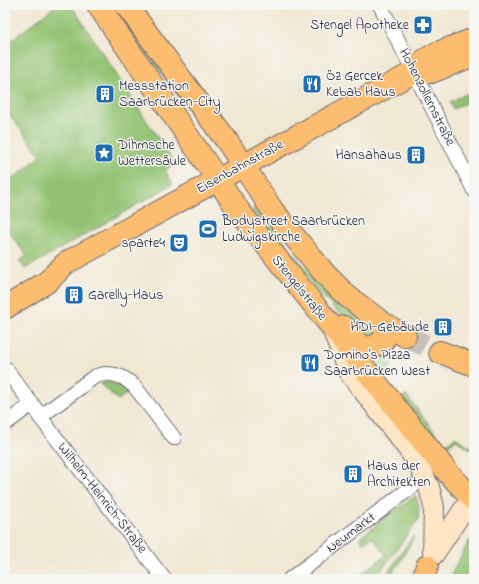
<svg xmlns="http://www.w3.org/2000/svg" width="479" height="584" viewBox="0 0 479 584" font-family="'Indie Flower',sans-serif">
	<rect width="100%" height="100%" fill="#f6f6f2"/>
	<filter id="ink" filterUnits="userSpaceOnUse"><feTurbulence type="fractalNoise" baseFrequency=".025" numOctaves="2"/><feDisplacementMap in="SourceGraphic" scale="8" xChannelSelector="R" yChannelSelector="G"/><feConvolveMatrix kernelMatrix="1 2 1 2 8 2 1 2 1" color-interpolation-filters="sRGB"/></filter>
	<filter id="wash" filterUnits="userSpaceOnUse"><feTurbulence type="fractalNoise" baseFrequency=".012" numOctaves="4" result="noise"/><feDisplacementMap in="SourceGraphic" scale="16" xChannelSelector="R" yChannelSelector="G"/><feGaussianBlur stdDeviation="0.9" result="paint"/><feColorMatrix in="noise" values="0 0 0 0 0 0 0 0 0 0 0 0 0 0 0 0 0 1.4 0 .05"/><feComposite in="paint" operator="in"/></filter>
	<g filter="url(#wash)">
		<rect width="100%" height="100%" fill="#f1e8d3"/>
		<!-- green -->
		<g fill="#92c271" stroke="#5a7256">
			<polygon points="52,5 71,5 79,17 175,164 165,170 173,184 25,269 19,261 27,256 5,227 5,180 8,178 11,180 41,156 5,109 5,45 54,7"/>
			<polygon points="111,5 118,5 217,139 212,141"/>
			<polygon points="474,90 474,99 453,109 450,102"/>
			<polygon points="257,207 302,264 319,282 377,330 379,337 359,336 303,274 252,210"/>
			<polygon points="363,352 381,353 392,366 383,374"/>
			<polygon points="107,382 121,385 129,392 118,400 100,384"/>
			<polygon points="406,395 445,445 455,437 470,447 474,442 474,447 472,450 456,440 443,449 402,398"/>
			<polygon points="416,495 419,508 418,520 375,579 355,579 386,555 372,537 363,543 359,538"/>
			<polygon points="413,536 414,537 399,564 388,579 383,579"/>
			<polygon points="469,541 474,543 474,574 471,579 449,579"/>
		</g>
	</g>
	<g filter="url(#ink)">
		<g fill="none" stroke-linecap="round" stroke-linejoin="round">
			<!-- primary-tunnel -->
			<polyline stroke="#c8c0b5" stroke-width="22" stroke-dasharray="22 11" stroke-linecap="butt" points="405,336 440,352"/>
			<defs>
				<g id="street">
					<polyline points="380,5 474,190"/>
					<polyline points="5,368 37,411 40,417 164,579"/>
					<path d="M40,417L94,377C109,370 124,376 135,387L174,438"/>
					<polyline points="5,424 32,404"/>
					<polyline points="290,579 413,486"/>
				</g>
				<g id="secondary">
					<polyline points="334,334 348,371 408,449 420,467 429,487 434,507 433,555"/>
					<polyline points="434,554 474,494"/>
				</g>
				<g id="primary">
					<polyline points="98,5 239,211 449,474 474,500"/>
					<polyline points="126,5 227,141 273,211 325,274 347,296 381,322 405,336"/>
					<polyline points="414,72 431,72 474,55"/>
					<polyline points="5,308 47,282 66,263 414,72 425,60 435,54 474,39"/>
					<path d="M344,327C350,333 356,344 365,347C372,349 386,342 386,333C386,330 382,325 381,322"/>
					<polyline points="440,352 474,365"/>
				</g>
				<polyline id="highway" points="423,579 427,566"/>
			</defs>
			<!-- street casing -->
			<use href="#street" stroke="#6a6770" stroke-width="16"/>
			<!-- secondary casing -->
			<use href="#secondary" stroke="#6a6770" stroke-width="22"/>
			<!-- primary casing -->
			<use href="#primary" stroke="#6a6770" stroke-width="24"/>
			<!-- highway casing -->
			<use href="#highway" stroke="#6a6770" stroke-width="24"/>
			<!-- street -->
			<use href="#street" stroke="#fff" stroke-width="14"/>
			<!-- secondary -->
			<use href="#secondary" stroke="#fee5c5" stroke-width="20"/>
			<!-- primary -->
			<use href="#primary" stroke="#fcbd6f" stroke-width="22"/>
			<!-- highway -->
			<use href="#highway" stroke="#fcbd6f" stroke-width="22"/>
		</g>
	</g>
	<!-- icons -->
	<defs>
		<symbol id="pharmacy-square" viewBox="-11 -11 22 22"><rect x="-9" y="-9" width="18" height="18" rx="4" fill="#1f6fb2" stroke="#f6f6f2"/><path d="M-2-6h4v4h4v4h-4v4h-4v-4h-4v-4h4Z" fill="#fff"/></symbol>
		<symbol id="restaurant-square" viewBox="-11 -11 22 22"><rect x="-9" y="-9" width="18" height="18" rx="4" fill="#1f6fb2" stroke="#f6f6f2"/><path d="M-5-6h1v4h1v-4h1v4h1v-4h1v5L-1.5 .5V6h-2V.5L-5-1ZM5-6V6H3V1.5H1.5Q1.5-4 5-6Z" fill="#fff"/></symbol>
		<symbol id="building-square" viewBox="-11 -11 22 22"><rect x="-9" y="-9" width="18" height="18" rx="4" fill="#1f6fb2" stroke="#f6f6f2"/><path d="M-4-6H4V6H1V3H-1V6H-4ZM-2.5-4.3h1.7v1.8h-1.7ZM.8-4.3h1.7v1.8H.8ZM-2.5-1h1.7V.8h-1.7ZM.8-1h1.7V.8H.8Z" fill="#fff"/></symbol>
		<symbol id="sight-square" viewBox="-11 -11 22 22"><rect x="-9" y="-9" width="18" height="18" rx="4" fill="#1f6fb2" stroke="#f6f6f2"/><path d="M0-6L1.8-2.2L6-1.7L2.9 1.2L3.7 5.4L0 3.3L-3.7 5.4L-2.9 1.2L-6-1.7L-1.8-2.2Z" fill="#fff"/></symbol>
		<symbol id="stadium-square" viewBox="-11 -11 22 22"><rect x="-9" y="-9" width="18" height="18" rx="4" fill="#1f6fb2" stroke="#f6f6f2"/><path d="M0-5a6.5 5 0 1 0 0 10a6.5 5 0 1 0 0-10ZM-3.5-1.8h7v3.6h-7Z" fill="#fff"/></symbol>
		<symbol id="theatre-square" viewBox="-11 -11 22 22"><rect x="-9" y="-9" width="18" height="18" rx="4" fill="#1f6fb2" stroke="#f6f6f2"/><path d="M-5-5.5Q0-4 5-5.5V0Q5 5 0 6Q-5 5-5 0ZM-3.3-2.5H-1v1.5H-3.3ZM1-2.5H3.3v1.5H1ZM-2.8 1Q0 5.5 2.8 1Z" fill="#fff"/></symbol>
	</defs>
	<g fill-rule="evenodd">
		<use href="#pharmacy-square" x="412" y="14" width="22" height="22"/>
		<use href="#restaurant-square" x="301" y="73" width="22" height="22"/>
		<use href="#building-square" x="94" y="83" width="22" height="22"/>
		<use href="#sight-square" x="93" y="142" width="22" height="22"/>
		<use href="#building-square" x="405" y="144" width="22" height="22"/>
		<use href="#stadium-square" x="197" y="218" width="22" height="22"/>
		<use href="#theatre-square" x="168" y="232" width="22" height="22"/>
		<use href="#building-square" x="63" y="284" width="22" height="22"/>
		<use href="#building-square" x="432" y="316" width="22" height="22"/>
		<use href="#restaurant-square" x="299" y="352" width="22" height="22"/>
		<use href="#building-square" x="342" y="463" width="22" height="22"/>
	</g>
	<g text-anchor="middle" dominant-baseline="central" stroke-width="3" stroke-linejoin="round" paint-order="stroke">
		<!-- poi labels -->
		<g font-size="14" fill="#22223b" stroke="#f6f6f2" text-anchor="start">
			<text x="409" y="25" text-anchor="end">Stengel Apotheke</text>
			<text x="326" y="76">Öz Gercek<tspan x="326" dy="16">Kebab Haus</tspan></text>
			<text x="119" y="86">Messstation<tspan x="119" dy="16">Saarbrücken-City</tspan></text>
			<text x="118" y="145">Dihmsche<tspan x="118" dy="16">Wettersäule</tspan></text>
			<text x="402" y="155" text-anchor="end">Hansahaus</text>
			<text x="222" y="221">Bodystreet Saarbrücken<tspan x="222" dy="16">Ludwigskirche</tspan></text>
			<text x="165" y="243" text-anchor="end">sparte4</text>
			<text x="88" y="295">Garelly-Haus</text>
			<text x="429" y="327" text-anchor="end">HDI-Gebäude</text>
			<text x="324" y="355">Domino's Pizza<tspan x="324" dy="16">Saarbrücken West</tspan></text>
			<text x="367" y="466">Haus der<tspan x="367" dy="16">Architekten</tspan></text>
		</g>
		<!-- street labels -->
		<g font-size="14" fill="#22223b" stroke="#f6f6f2">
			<text transform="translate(427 97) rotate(63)">Hohenzollernstraße</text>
			<text transform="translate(240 167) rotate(-29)">Eisenbahnstraße</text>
			<text transform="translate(299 288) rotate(51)">Stengelstraße</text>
			<text transform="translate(102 498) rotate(52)">Wilhelm-Heinrich-Straße</text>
			<text transform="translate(351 533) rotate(-37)">Neumarkt</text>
		</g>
	</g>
	<!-- margin -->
	<rect width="479" height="584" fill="none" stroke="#f6f6f2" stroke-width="20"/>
</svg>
